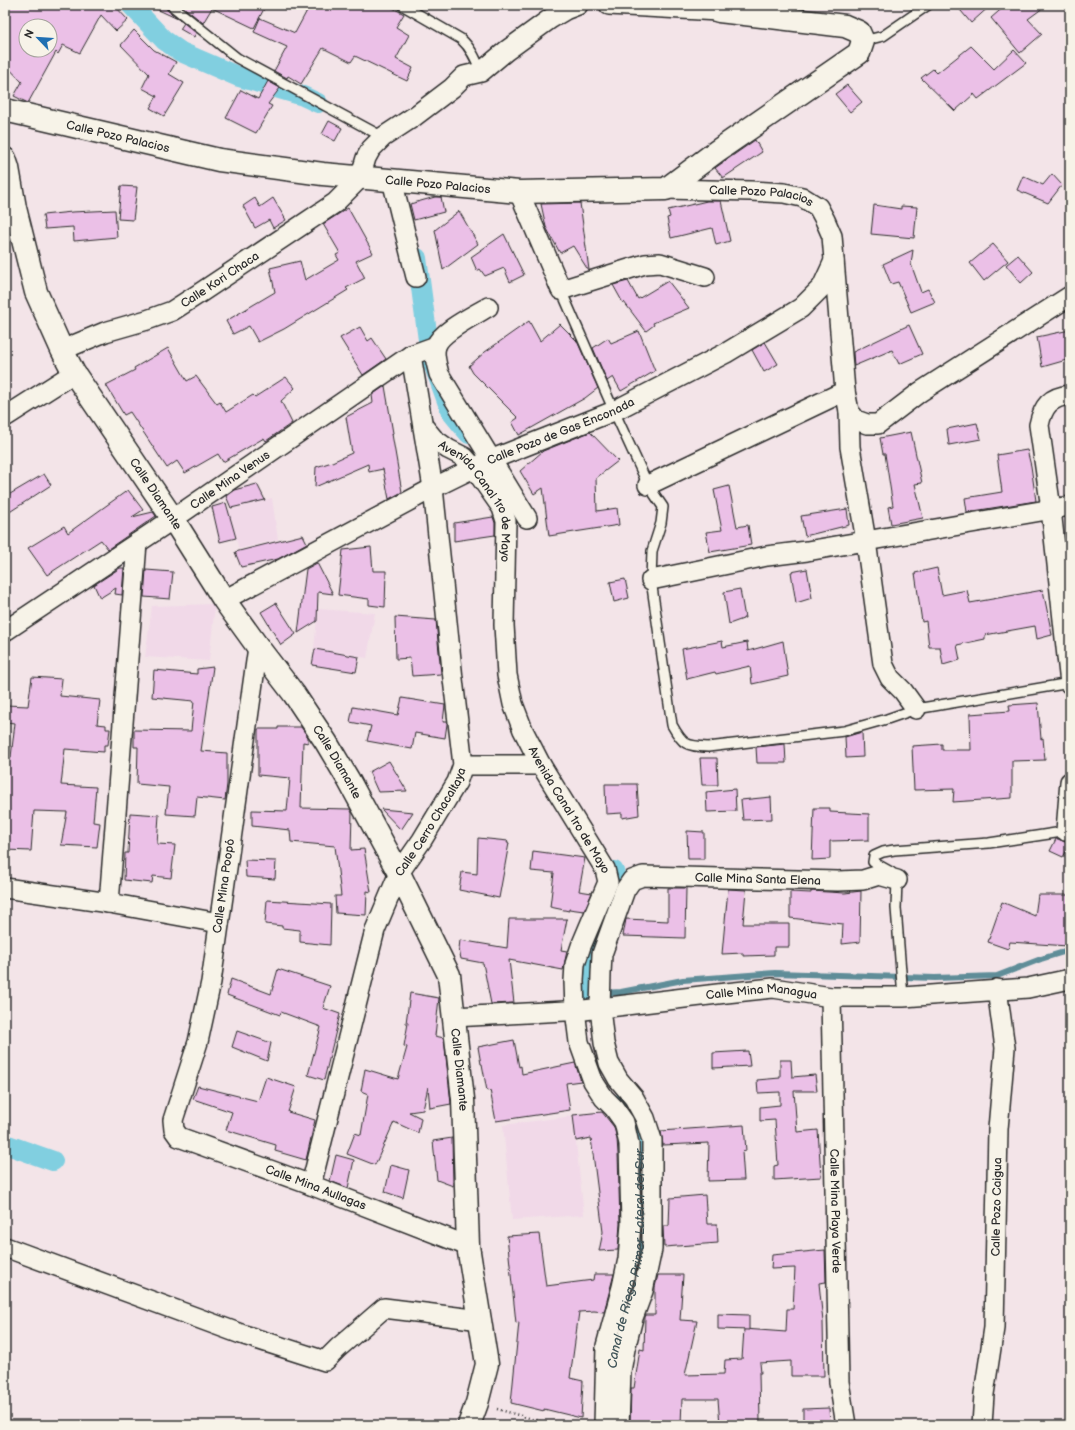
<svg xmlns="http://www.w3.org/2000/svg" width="1075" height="1430" viewBox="0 0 1075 1430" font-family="'Balsamiq Sans',sans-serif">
	<rect width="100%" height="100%" fill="#f3e4e8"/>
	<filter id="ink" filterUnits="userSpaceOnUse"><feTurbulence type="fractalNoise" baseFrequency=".025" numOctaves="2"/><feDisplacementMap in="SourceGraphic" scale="8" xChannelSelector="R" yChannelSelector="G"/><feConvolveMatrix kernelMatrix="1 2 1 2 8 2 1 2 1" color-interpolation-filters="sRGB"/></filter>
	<g filter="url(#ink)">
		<!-- built -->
		<g fill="#f1d9e8">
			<polygon points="272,498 278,540 239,549 228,510"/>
			<polygon points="215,604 209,661 145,657 152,606"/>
			<polygon points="318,609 375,613 367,658 314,649"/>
			<polygon points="573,1116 584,1215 512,1220 503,1125"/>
		</g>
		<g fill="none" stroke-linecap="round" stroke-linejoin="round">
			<!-- stream -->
			<polyline stroke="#5f8d98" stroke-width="6" points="583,994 621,992 683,980 775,973 935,978 997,976 1041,959 1070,950"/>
			<!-- canal -->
			<g stroke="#81cfe0" stroke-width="20">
				<polyline points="131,5 164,40 181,52 239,77 303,96 318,103"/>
				<polyline points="417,258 430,355 451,412 469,434"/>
				<path d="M583,994C583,979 583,962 588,948C596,926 622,894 614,871"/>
				<polyline points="5,1144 53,1161"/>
				<path id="s1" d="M612,1375L614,1354L630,1291L636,1271L640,1250V1139L631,1119L620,1104"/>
			</g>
		</g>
		<!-- building -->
		<g fill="#ebc0e7" stroke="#2b2b2b" fill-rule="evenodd">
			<path d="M5,5H114L128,20L116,31L101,15L80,53L63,45L58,54L56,52L28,103L14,96L22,82L5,64ZM26,26H50V50H26Z"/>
			<polygon points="148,5 165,5 167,10 180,20"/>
			<polygon points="181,5 266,5 254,28 212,8 203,23"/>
			<polygon points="310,5 387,5 404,14 396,27 409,35 396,59 413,68 407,81 355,56 351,62 323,48 301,84 288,76 287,78 274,71 287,47 254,32 260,18 295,33"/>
			<polygon points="956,5 991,5 971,23"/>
			<polygon points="1006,5 1047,5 1028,19 1042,34 1020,53 991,18"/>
			<polygon points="184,23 196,33 194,37 180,29"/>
			<polygon points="134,30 154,50 176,62 169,74 184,83 164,116 150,108 157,96 142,88 149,74 121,45"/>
			<polygon points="971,46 994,69 1014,50 1026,63 978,99 974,94 955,111 921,78 933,69 937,73"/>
			<polygon points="268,81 280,88 268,104 272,106 256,133 226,118 241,90 258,99"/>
			<polygon points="847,85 862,102 850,112 835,94"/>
			<polygon points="329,121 342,128 335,141 322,134"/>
			<polygon points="755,140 762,152 723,178 715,168"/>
			<polygon points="1052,174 1062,185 1048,203 1017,190 1023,176 1043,185"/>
			<polygon points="121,186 137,187 133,220 118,219"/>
			<polygon points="435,197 441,197 444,212 414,220 410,204"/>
			<polygon points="255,198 260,207 273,198 286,220 273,228 269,220 255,228 243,206"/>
			<polygon points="707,201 721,201 730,241 716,245 712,228 671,238 667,218 670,217 668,210"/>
			<polygon points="580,203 589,270 588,270 573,246 560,253 546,227 541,204"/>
			<polygon points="874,205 901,209 901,206 917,207 914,238 871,234"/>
			<polygon points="348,208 373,253 356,261 365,278 346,288 348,290 284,329 258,342 249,326 233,334 226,321 275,292 270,268 300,261 305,280 339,260 336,255 340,253 323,224"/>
			<polygon points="115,210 117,237 74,241 73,227 45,229 43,215 72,212"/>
			<polygon points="459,211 478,244 443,270 435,230"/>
			<polygon points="504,234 524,275 510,282 504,268 485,276 480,269 477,271 471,257"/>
			<polygon points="993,244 1008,261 984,281 970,263"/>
			<polygon points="913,250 911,264 921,292 928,289 935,302 911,312 898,282 891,284 883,264"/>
			<polygon points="1018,255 1033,272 1021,283 1006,265"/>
			<polygon points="628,281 638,299 668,281 689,308 653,323 654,325 646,331 624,302 623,303 613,285"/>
			<polygon points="529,321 540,341 560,324 577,341 598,388 585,398 519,435 512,422 518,418 473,373 469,366 485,352"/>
			<polygon points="909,325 922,354 899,364 892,350 854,366 853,352"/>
			<polygon points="360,327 368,341 372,338 386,359 363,375 340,338"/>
			<polygon points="1070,330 1070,359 1042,367 1037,337"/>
			<polygon points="639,331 655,371 621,391 613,377 607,381 593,348 608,338 611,343"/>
			<polygon points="765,342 778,364 764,372 752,350"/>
			<polygon points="168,348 187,381 196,376 217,404 220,402 226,412 253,395 255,397 286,377 295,388 281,401 292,423 266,441 264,438 223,462 218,454 185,473 177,461 167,468 130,412 124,415 106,385 135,370 134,368"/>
			<polygon points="385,386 393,433 392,434 402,492 389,499 383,469 369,472 368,464 315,487 316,467 332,462 352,453 346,417 373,403 372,395"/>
			<polygon points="977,423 981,439 949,445 947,429"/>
			<polygon points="590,432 618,461 596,478 597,511 617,508 619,525 549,536 543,488 534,494 520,471 543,451"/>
			<polygon points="911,432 922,483 915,484 923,518 891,524 888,507 893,506 885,454 883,454 880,438"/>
			<polygon points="1027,450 1031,466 1036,501 967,512 965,498 1002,492 997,455"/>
			<polygon points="44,474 51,485 5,515 5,497"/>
			<polygon points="257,484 265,500 231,508 226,496 234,490"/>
			<polygon points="729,486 737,527 748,525 751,545 710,552 706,532 722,530 714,490"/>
			<polygon points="128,490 143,510 132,517 153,512 156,516 108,549 101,540 47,575 28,548 64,526 68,533"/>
			<polygon points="226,503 236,538 220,542 212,507"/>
			<polygon points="847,509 849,525 805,536 801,516"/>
			<polygon points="493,517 495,523 495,535 454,541 454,523"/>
			<polygon points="303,535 307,543 278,559 241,567 235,552"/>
			<polygon points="371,547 373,571 386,571 385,607 369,605 369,599 338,595 343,550"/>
			<polygon points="317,563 333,594 318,592 317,621 298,633 306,569"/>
			<polygon points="120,568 124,568 122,595 115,594 116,588 100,598 94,585"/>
			<polygon points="937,568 942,595 967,590 970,603 1043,590 1052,635 1037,639 1035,626 985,635 985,639 957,645 960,660 943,665 940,647 929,647 926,621 922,622 915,573"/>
			<polygon points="807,569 812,598 796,603 791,572"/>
			<polygon points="146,570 173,572 170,599 144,597"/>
			<polygon points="625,579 629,598 614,602 610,582"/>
			<polygon points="740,589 745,618 743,618 743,619 729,624 724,592"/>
			<polygon points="276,603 296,634 281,645 261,612"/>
			<polygon points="395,617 436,620 441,674 412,676 410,658 396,659"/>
			<polygon points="722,641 723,647 747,642 748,651 783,641 788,676 752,684 750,666 716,674 715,672 687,679 682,649"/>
			<polygon points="315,649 359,657 356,672 312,665"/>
			<polygon points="213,667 201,751 227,753 227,784 225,800 197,797 195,816 166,814 169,787 137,784 138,747 134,747 134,730 191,731 194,701 152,697 154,670 197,674 197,669"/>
			<polygon points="32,677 62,679 60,696 100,700 97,724 106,725 106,729 110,729 108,745 104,745 104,752 65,749 61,785 96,787 93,822 100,823 97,847 61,845 67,812 34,811 31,851 5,850 5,756 11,757 15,723 5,722 5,705 28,706"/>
			<polygon points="402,698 445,705 443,722 447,722 447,724 445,738 415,733 412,749 367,741 371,726 350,722 353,707 398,715"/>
			<polygon points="1038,703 1041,739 1043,738 1045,760 1012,761 1012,798 953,802 954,789 914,790 912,746 942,744 942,750 971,750 970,714 1010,711 1009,705"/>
			<polygon points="278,727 301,727 308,737 308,743 303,742 301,808 350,809 352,813 351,850 364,849 371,892 367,891 366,915 336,913 335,896 341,896 335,846 291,842 290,830 252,826 252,810 287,811 290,778 258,775 258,729 278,729"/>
			<polygon points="862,732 863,757 846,758 845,737"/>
			<polygon points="785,744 786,763 757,763 756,747"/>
			<polygon points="700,758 717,758 718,785 702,785"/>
			<polygon points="389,761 407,791 378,792 369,772"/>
			<polygon points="605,784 637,784 639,815 622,818 622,813 606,814"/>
			<polygon points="735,789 736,811 707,812 706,792"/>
			<polygon points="771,797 772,819 743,820 741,800"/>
			<polygon points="814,808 830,808 830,812 869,814 869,840 830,841 830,859 812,860"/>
			<polygon points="381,809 413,812 401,830"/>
			<polygon points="130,813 159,815 157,844 175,845 171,878 153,876 152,883 124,880 125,853 128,853"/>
			<polygon points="687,831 704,832 704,859 688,859"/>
			<polygon points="478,838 508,841 507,843 509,843 499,898 459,890 462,872 477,874"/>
			<polygon points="1056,839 1058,839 1065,842 1070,841 1070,845 1063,857 1050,851"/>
			<polygon points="533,851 585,858 579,891 592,893 584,911 569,909 569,911 550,907 554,873 531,871"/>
			<polygon points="245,860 276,861 275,879 246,877"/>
			<polygon points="668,888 686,888 685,938 623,936 626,919 668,921"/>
			<polygon points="728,889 746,890 743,924 789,924 789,947 774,947 774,955 743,956 743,953 722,954"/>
			<polygon points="811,891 845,893 861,891 860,942 842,944 843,924 790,918 790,892 811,893"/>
			<polygon points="1038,895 1070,895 1070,925 1068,946 1010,942 1008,949 988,942 1002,902 1035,916"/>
			<polygon points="267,900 331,904 330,945 300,942 300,930 282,928 282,926 265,924"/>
			<polygon points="509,919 567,919 561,950 567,951 563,970 509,960 514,1003 491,1004 483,963 461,959 459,949 460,940 507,948"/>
			<polygon points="278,969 330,986 323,1008 340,1014 324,1080 308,1075 321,1027 281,1012 280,1015 227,995 231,979 271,994"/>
			<polygon points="410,993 439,998 435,1036 444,1038 451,1104 430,1108 428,1087 423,1110 409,1112 421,1118 418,1133 394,1122 375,1165 347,1154 355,1133 361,1135 368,1094 361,1091 365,1069 398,1079 407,1047 404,1046 408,1023 406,1023"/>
			<polygon points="237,1031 271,1043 267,1061 232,1047"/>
			<polygon points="514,1040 519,1067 521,1066 522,1074 575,1063 581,1081 566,1083 570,1110 496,1121 490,1090 487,1091 482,1064 481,1064 478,1047"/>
			<polygon points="748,1051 750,1066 713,1068 713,1053"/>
			<polygon points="780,1060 791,1060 792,1077 815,1075 817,1091 794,1091 797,1132 818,1130 821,1177 774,1180 774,1166 778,1165 775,1120 760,1121 760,1107 780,1105 780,1092 758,1093 757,1080 780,1078"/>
			<polygon points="266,1077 296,1087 288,1112 315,1120 306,1160 275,1151 276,1145 226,1130 232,1112 193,1099 198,1086 258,1101"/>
			<polygon points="602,1112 614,1127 617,1139 618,1154 620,1224 618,1250 599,1251 603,1232 591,1138 576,1141 573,1115"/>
			<polygon points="744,1125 746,1151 742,1152 744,1180 708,1181 709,1143 663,1145 661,1131"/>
			<polygon points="452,1138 453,1186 437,1180 433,1141"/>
			<polygon points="336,1155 354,1160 348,1188 330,1181"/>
			<polygon points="391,1165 409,1170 403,1198 385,1192"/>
			<polygon points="705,1195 707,1224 717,1224 718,1243 664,1247 663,1226 669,1226 670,1198"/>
			<polygon points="539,1234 546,1286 593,1280 594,1274 614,1274 604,1312 594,1311 579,1312 570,1378 583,1381 581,1418 544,1409 544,1411 511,1403 519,1322 516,1323 507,1236"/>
			<polygon points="825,1250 826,1282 819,1283 823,1322 824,1376 791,1376 791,1361 760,1363 761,1373 759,1373 760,1422 738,1425 720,1425 718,1399 682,1399 681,1424 630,1424 631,1388 634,1388 640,1349 644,1350 645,1317 646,1315 655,1315 655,1287 658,1275 683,1275 680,1320 697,1321 685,1375 724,1374 725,1360 742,1359 744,1329 786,1332 787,1309 793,1309 795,1268 771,1269 772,1255"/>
			<polygon points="718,1314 749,1315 749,1330 718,1329"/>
			<polygon points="829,1408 830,1425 803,1425 803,1409"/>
		</g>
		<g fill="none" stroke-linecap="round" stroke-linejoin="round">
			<defs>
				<g id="service">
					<polyline points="171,5 237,58 383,137"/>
					<path d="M402,5L461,39C471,48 476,59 481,72"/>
					<polyline points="863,41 883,36 928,5"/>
					<path d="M561,290L614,411L648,485L663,507L661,523L652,551L651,580L672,725C683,745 686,746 708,747L844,731L887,719L916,709L1070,683"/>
					<polyline points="903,997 896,908 897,880 891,872 873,862 874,856 883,852 894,850 989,843 1069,831"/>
				</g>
				<g id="minor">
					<polyline points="609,5 718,11"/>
					<polyline points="392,180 416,277"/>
					<path id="s2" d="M666,189L751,191L784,193L802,197L818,207L825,220L832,236L845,391L849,411L856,420L867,424H878L920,392L1070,296"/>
					<polyline points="519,192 561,290 645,264 660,263 705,277"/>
					<path d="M488,307C475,315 441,331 436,346C433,355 437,365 439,374L527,518"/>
					<path id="s3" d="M62,350L105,332L147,320L172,311L200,293L335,203L360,178L366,158L371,149L383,137L415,116L452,88L464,76L481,72L506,51L550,19L565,10L578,5"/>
					<path d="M1070,395C1050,397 1043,406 1039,425L1051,509L1070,684"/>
					<polyline points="849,411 850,447 866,541 883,664 890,678 903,691 916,709"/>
					<polyline points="5,417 74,373"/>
					<path id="s4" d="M424,427L434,439L448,449L464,457L474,468L502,508L506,521L504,625L507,675L513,704L523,730L541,765L605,869L608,882L581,946L575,964L574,981L575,1010L579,1042L593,1081L604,1098L614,1108L624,1122L629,1144L631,1224L628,1259L622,1287L606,1346L604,1425"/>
					<polyline points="648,485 845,391"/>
					<polyline points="651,580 767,556 807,551 1070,506"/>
					<path id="s5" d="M224,600L433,488L490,460L614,411L726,353L801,308L822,287L834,261"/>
					<path id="s6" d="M5,631L173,519L411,355L436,346"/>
					<path id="s7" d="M258,647L211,982L198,1042L173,1120L174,1130L179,1137L311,1185L468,1246"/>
					<polyline points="463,765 541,765"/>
					<polyline points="1066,831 1070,782"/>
					<polyline points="5,888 109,903 219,923"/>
					<polyline points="109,903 137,543"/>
					<path id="s8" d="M831,997L839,1382L846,1425"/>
					<path id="s9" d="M453,1017L584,1010L726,993L773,988L831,997H903L1028,988L1070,979"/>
					<path id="s10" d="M311,1185L375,930L399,873L422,840L457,782L463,765L453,679L433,488L411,355"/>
					<polyline points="5,1247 241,1334 325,1361 338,1348 384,1308 481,1320"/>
					<path id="s11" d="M619,1425L621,1371L625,1349L633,1318L643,1291L652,1249V1140L645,1118L634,1098L618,1079L609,1063L604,1043L600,1008L601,974L602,954L625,890L632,880L643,876L838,881L863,880L879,875L897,880"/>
					<path id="s12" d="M982,1425L984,1394L994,1328L998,1129L1005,1048L997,989"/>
				</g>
				<g id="tertiary">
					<path id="s13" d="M5,110L219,160L323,174L519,192L666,189L717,151L859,53L863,41L859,32L845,26L719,11L701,5"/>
					<path id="s14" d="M5,159L8,168L15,208L36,292L62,350L74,373L173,519L224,600L258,647L294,694L326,742L348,779L399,873L449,975L463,1099L468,1246L487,1364L477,1403L469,1425"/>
				</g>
			</defs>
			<!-- service casing -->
			<use href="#service" stroke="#2b2b2b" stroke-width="12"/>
			<!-- minor casing -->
			<use href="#minor" stroke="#2b2b2b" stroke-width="22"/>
			<!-- tertiary casing -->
			<use href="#tertiary" stroke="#2b2b2b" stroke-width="25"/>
			<!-- path -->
			<polyline stroke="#2b2b2b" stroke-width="2.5" stroke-dasharray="1 3" stroke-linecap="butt" points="497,1409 553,1425"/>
			<!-- service -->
			<use href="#service" stroke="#f7f3e8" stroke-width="9"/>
			<!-- minor -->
			<use href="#minor" stroke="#f7f3e8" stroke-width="19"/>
			<!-- tertiary -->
			<use href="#tertiary" stroke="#f7f3e8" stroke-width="22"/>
		</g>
	</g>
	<g text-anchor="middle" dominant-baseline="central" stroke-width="3" stroke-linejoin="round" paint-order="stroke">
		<!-- street labels -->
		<g font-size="12" fill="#2b2b2b" stroke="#f7f3e8">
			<text stroke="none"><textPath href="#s13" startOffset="116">Calle Pozo Palacios</textPath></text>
			<text stroke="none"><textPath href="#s13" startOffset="440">Calle Pozo Palacios</textPath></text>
			<text stroke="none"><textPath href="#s2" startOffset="96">Calle Pozo Palacios</textPath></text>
			<text stroke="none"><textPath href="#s3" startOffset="174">Calle Kori Chaca</textPath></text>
			<text stroke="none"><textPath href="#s5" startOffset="377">Calle Pozo de Gas Enconada</textPath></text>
			<text stroke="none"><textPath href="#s6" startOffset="271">Calle Mina Venus</textPath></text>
			<text stroke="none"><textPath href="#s14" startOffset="372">Calle Diamante</textPath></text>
			<text stroke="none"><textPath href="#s4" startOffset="96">Avenida Canal 1ro de Mayo</textPath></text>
			<text stroke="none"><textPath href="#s14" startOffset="696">Calle Diamante</textPath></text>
			<text stroke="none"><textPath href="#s4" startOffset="432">Avenida Canal 1ro de Mayo</textPath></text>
			<text stroke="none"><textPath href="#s10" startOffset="385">Calle Cerro Chacaltaya</textPath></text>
			<text stroke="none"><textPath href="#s11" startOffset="695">Calle Mina Santa Elena</textPath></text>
			<text transform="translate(224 886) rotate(-82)">Calle Mina Poopó</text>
			<text stroke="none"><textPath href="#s9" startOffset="310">Calle Mina Managua</textPath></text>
			<text stroke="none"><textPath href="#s14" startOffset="1032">Calle Diamante</textPath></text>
			<text stroke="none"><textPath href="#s7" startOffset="646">Calle Mina Aullagas</textPath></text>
			<text stroke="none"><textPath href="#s12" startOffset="219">Calle Pozo Caigua</textPath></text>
			<text stroke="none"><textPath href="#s8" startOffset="214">Calle Mina Playa Verde</textPath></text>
		</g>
		<!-- water labels -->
		<g font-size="13" font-style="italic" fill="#405458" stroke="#f7f3e8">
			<text stroke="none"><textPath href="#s1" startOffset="118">Canal de Riego Primer Lateral del Sur</textPath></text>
		</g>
	</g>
	<!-- margin -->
	<rect width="1075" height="1430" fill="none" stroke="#f7f3e8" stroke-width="20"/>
	<rect x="10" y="10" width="1055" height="1410" fill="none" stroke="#2b2b2b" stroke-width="1.5" filter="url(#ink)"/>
	<!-- north arrow -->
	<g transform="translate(38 38) rotate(295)"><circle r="19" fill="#f7f3e8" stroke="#a5a39c"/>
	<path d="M0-3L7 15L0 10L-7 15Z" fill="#1f6fb2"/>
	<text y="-6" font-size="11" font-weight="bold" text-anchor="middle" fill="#2b2b2b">N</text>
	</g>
</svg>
